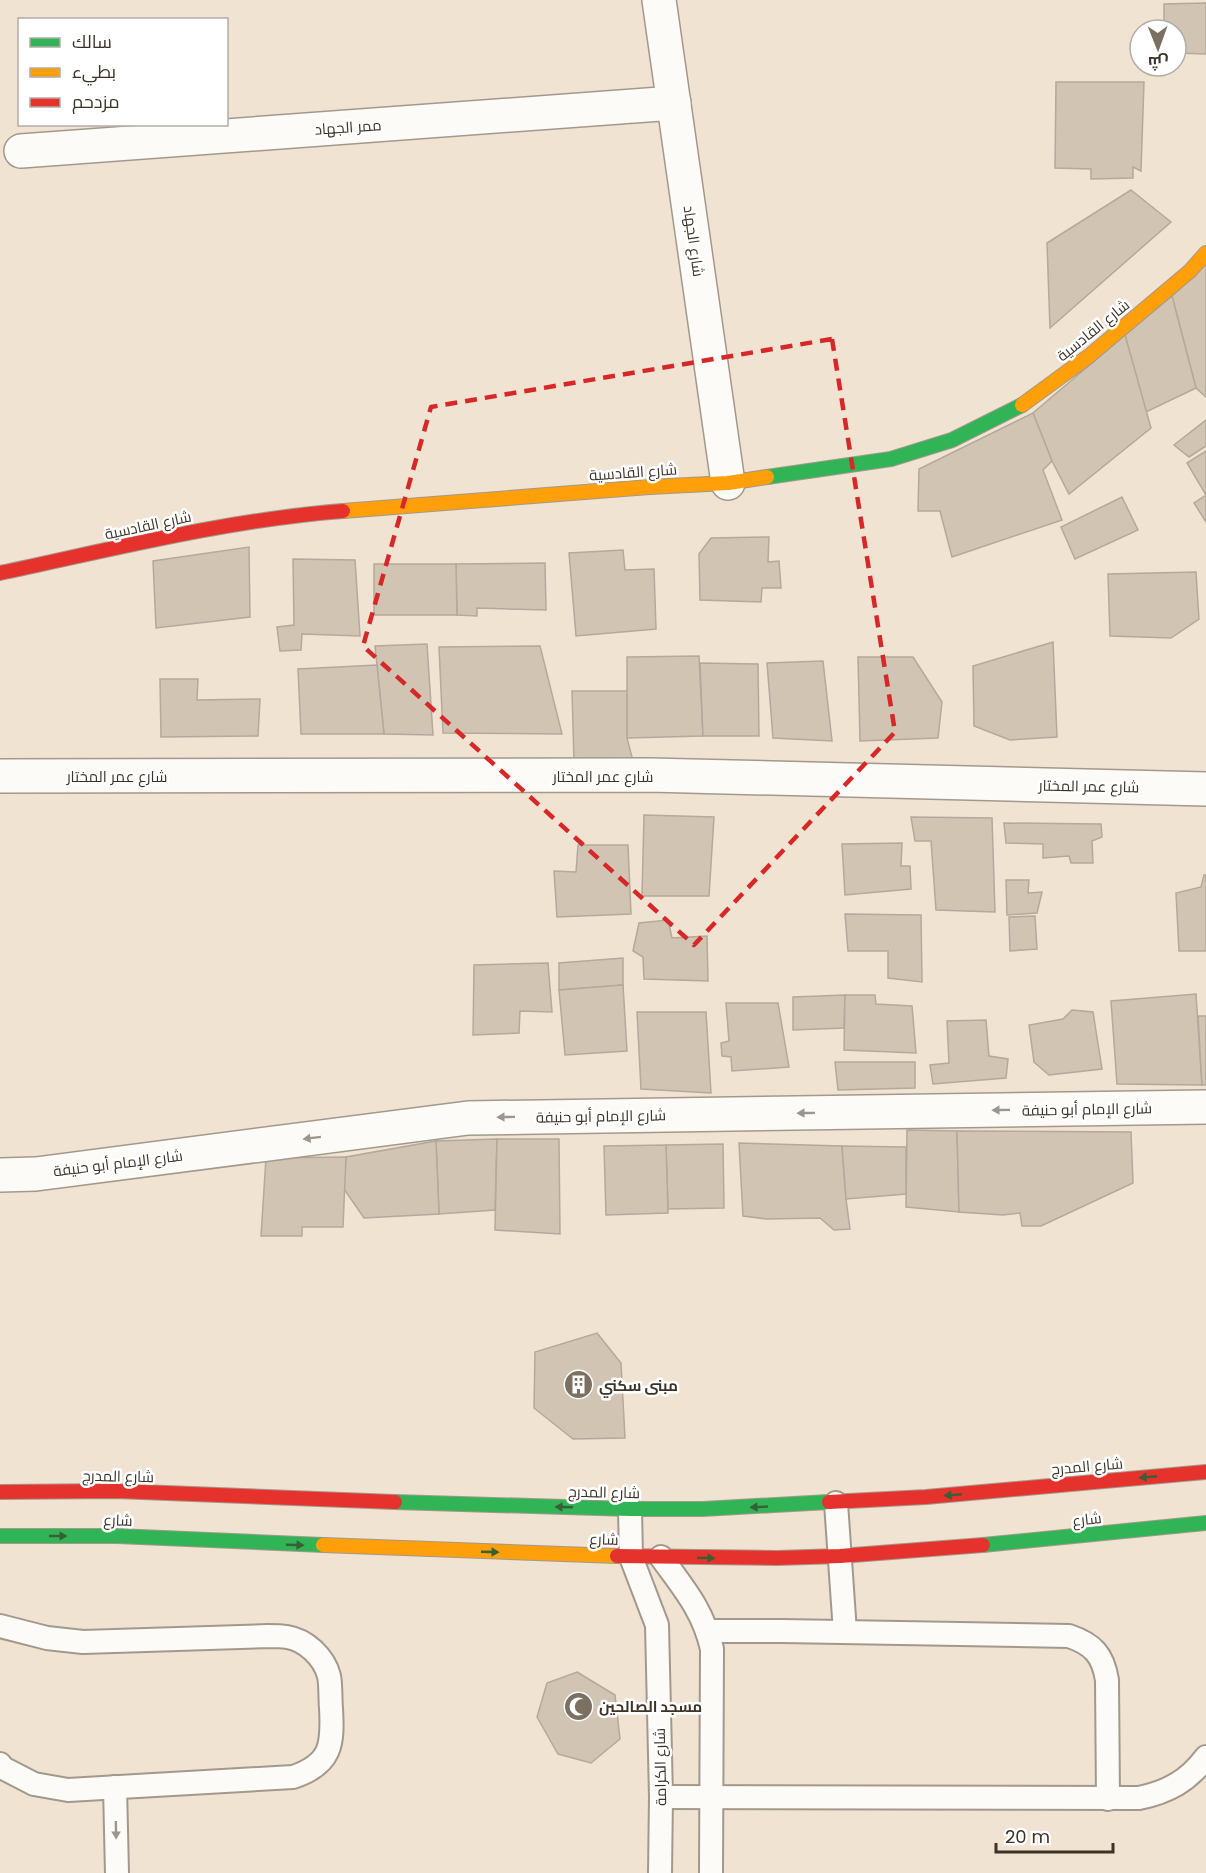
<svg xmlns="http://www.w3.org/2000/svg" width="1206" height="1873" viewBox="0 0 1206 1873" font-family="Poppins,Cairo,sans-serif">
	<rect width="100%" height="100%" fill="#f0e3d2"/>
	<!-- building -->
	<g fill="#d1c4b3" stroke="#b3a99c" stroke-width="1.5">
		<polygon points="1206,3 1206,54 1176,53 1176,30 1164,30 1164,4"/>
		<polygon points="1056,82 1144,82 1141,171 1133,167 1133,178 1091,179 1091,169 1055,168"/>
		<polygon points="1131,190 1171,222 1050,328 1047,243"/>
		<polygon points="1206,263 1206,397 1196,388 1172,296"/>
		<polygon points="1172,296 1196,388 1146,412 1125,335"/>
		<polygon points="1125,335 1151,428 1069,494 1052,461 1033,413"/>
		<polygon points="1033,413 1052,461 1043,470 1062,520 952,557 940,511 918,511 919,469"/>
		<polygon points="1206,420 1206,446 1189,457 1174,445"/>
		<polygon points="1206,451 1206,522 1194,503 1206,495 1187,463"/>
		<polygon points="1122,497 1138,530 1075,559 1061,527"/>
		<polygon points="769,537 768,562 779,561 781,588 762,588 761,602 700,600 699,554 711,538"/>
		<polygon points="249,547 250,617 156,628 153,561"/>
		<polygon points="623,550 625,570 654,569 656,629 576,636 569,553"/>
		<polygon points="293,559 355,560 360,636 302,634 301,650 280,651 277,627 294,625"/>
		<polygon points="545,563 546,610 477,608 477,616 457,615 456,564"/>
		<polygon points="374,564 456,564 457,615 374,615"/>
		<polygon points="1196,572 1199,619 1171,638 1110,636 1108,574"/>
		<polygon points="1053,642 1057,737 1010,740 974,726 973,666"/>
		<polygon points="427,644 433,735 384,734 375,646"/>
		<polygon points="540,646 562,734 443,733 439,647"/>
		<polygon points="699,656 703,736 627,738 627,657"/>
		<polygon points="858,657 913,657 942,702 938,738 860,741"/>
		<polygon points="823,661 832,741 773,738 767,663"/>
		<polygon points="700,663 758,664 759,736 703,736"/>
		<polygon points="377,665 384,734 301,734 298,669"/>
		<polygon points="160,679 198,679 197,700 260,699 258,736 161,737"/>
		<polygon points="572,691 627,691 627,738 633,761 574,761"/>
		<polygon points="644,815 714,817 709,896 642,896"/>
		<polygon points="911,817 992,818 995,912 936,910 931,841 915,841"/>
		<polygon points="1004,823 1101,824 1102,837 1092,841 1093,863 1071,863 1069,856 1043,858 1043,844 1006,843"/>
		<polygon points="902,843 901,866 910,866 911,889 845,895 842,844"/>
		<polygon points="578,845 628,845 631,914 557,917 554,871 576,872"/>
		<polygon points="1204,875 1206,875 1206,951 1179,951 1176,893 1201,887"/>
		<polygon points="1006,880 1029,880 1028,893 1042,892 1037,913 1007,915"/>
		<polygon points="845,914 921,915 922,982 888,978 888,951 848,951"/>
		<polygon points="1035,916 1037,949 1010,951 1009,917"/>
		<polygon points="668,920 672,938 707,936 708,981 644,979 643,957 633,951 639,923"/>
		<polygon points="623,958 623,985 559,990 559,963"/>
		<polygon points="548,963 552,1012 520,1011 519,1033 473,1035 474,965"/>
		<polygon points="623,985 627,1051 565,1055 559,990"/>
		<polygon points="1196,994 1202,1085 1117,1084 1111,1001"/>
		<polygon points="845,995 844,1028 793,1030 793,997"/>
		<polygon points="845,995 875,995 876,1004 912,1006 916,1053 844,1050"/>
		<polygon points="726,1003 778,1003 789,1067 732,1071 731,1057 722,1056 721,1043 729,1041"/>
		<polygon points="1072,1010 1093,1012 1102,1069 1049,1075 1034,1062 1029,1025 1063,1019"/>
		<polygon points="637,1012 706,1012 711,1093 641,1089"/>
		<polygon points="1198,1016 1206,1016 1206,1085 1202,1085"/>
		<polygon points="986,1020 989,1056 1008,1059 1006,1078 933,1084 930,1065 949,1063 947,1021"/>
		<polygon points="835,1062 915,1062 915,1088 838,1090"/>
		<polygon points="907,1130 957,1131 959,1212 906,1207"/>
		<polygon points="957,1131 1131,1132 1133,1183 1041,1226 1022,1226 1020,1213 1003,1215 959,1212"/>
		<polygon points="497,1139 495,1210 439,1214 436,1141"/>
		<polygon points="497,1139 559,1139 560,1234 495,1230"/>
		<polygon points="436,1141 439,1214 364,1218 344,1189 346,1157"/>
		<polygon points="739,1143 842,1146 846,1199 850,1229 834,1230 820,1218 767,1219 743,1216"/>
		<polygon points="723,1144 724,1208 668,1209 666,1145"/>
		<polygon points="666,1145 668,1213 606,1215 604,1146"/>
		<polygon points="842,1146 906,1147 906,1194 846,1199"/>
		<polygon points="346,1157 343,1227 302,1227 302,1236 261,1236 266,1158"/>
		<polygon points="597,1333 621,1363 625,1438 573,1439 534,1408 535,1352"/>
		<polygon points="577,1672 615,1695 620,1739 591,1763 558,1754 537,1717 547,1683"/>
	</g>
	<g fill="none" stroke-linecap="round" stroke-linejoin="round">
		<defs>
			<g id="lane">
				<polyline points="836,1503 845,1632"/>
				<polyline points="630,1509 631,1557 657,1625 661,1797 660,1873"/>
				<path d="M661,1557C684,1589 703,1610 712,1649L711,1873"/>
				<path d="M0,1626L47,1638L83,1642L268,1636C274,1636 281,1636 287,1637C306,1640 324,1657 329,1676C331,1686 330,1698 331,1708C333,1744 332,1764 293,1777L68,1790L34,1784L3,1768L0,1764"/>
				<path d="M707,1631H782L1069,1636C1093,1644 1103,1655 1107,1680L1108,1799"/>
				<polyline points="115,1787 117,1873"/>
				<path d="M661,1797L1139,1798C1168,1792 1188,1781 1206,1757"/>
			</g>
			<g id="street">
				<polyline points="659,0 728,483"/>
				<polyline points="21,151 674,103"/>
				<polyline points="0,776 650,775 1206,789"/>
				<polyline points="0,1175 36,1174 468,1118 1206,1107"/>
			</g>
			<g id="fast">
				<polyline points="767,477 891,459 952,440 1022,405"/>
				<polyline points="395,1502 630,1509 703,1509 829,1502"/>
				<polyline points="0,1536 117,1536 323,1545"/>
				<polyline points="983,1545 1206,1523"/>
			</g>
			<g id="slow">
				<polyline points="1022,405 1089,356 1190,271 1206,253"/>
				<polyline points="343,511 649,487 728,483 767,477"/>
				<polyline points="323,1545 617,1556"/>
			</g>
			<g id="jam">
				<path d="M0,573C113,549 227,520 343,511"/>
				<polyline points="0,1492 116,1491 395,1502"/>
				<polyline points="829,1502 926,1497 1206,1472"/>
				<polyline points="617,1556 777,1558 840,1556 983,1545"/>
			</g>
		</defs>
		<!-- lane casing -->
		<use href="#lane" stroke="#a2998c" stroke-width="26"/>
		<!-- street casing -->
		<use href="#street" stroke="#a2998c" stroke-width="36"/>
		<!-- fast casing -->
		<use href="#fast" stroke="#a2998c" stroke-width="16"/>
		<!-- slow casing -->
		<use href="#slow" stroke="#a2998c" stroke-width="16"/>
		<!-- jam casing -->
		<use href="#jam" stroke="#a2998c" stroke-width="16"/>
		<!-- lane -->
		<use href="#lane" stroke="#fdfbf8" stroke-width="22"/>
		<!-- street -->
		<use href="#street" stroke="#fdfbf8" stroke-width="33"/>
		<!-- fast -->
		<use href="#fast" stroke="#30b455" stroke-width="14"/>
		<!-- slow -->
		<use href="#slow" stroke="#ff9f0a" stroke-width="14"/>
		<!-- jam -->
		<use href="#jam" stroke="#e5322d" stroke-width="14"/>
	</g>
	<!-- one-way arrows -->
	<defs><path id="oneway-solid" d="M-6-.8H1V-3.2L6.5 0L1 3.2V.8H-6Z" transform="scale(1.5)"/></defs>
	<g fill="#9c968f">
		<use href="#oneway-solid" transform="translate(1001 1110) rotate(179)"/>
		<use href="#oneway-solid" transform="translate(806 1113) rotate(179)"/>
		<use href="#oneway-solid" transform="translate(506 1117) rotate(179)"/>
		<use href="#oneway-solid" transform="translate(312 1138) rotate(173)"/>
		<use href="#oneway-solid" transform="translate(116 1830) rotate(89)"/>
	</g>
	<g fill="#386036">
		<use href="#oneway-solid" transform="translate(1148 1477) rotate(175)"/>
		<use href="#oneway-solid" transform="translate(953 1495) rotate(175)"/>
		<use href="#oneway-solid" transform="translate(564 1507) rotate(-178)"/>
		<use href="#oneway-solid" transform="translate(759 1507) rotate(177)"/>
		<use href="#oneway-solid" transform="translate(58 1536)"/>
		<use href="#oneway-solid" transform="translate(295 1545) rotate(2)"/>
		<use href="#oneway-solid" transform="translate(490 1552) rotate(2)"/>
		<use href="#oneway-solid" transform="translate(706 1558) rotate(1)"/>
	</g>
	<!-- marked area -->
	<path fill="none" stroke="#d62828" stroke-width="4.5" stroke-dasharray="12 8" stroke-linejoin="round" d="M832,339L895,732L694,945L363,646L431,407Z"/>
	<!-- icons -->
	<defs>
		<symbol id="building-disc" viewBox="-11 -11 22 22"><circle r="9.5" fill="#7b7062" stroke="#fff"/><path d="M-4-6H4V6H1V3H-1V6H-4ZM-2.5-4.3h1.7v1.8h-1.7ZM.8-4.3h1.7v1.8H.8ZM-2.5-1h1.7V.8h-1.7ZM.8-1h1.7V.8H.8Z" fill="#fff"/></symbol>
		<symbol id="mosque-disc" viewBox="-11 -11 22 22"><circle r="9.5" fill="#7b7062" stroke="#fff"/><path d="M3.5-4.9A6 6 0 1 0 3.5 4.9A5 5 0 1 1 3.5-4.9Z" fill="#fff"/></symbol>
	</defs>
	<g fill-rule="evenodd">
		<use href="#building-disc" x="562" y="1368" width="33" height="33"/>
		<use href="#mosque-disc" x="562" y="1690" width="33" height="33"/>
	</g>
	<g text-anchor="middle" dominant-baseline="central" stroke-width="5" stroke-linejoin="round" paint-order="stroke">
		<!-- street labels -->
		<g font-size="15" fill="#3c3226" stroke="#fff">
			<text transform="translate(348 127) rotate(-4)">ممر الجهاد</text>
			<text transform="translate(694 241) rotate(82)">شارع الجهاد</text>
			<text transform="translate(1093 330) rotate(-39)">شارع القادسية</text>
			<text transform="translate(633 472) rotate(-4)">شارع القادسية</text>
			<text transform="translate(148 525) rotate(-12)">شارع القادسية</text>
			<text x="117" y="776">شارع عمر المختار</text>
			<text x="603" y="776">شارع عمر المختار</text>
			<text transform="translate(1089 786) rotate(1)">شارع عمر المختار</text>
			<text transform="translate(1087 1109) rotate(-1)">شارع الإمام أبو حنيفة</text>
			<text transform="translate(601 1116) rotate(-1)">شارع الإمام أبو حنيفة</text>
			<text transform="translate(118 1163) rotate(-7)">شارع الإمام أبو حنيفة</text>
			<text transform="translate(1087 1466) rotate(-5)">شارع المدرج</text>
			<text transform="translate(118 1476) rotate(1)">شارع المدرج</text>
			<text transform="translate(604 1492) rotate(1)">شارع المدرج</text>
			<text transform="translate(1087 1519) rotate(-6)">شارع</text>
			<text transform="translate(118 1520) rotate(2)">شارع</text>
			<text transform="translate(604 1539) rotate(2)">شارع</text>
			<text transform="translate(660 1767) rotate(-91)">شارع الكرامة</text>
		</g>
		<!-- poi labels -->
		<g font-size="15" font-weight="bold" fill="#3c3226" stroke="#fff" text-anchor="start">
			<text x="599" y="1385">مبنى سكني</text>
			<text x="599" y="1706">مسجد الصالحين</text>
		</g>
	</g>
	<!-- legend -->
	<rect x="18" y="18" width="210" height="108" fill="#ffffff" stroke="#b1ada8" stroke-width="1.5"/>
	<rect x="30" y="38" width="30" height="9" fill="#30b455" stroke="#b1ada8" stroke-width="1.5"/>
	<text x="72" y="48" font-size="18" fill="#3c3226">سالك</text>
	<rect x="30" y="68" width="30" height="9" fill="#ff9f0a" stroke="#b1ada8" stroke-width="1.5"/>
	<text x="72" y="78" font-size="18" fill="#3c3226">بطيء</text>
	<rect x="30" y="98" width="30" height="9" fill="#e5322d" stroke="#b1ada8" stroke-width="1.5"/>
	<text x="72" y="108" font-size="18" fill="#3c3226">مزدحم</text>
	<!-- north arrow -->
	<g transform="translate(1158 48) rotate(179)"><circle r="28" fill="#ffffff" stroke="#b1ada8" stroke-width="1.5"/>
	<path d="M0-4.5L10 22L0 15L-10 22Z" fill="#7b7062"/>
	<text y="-9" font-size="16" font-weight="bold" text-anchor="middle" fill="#3c3226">ش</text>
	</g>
	<!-- scale -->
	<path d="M996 1843v9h117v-9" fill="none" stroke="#3c3226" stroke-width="3"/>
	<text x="1005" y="1843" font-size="18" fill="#3c3226" stroke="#ffffff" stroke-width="4.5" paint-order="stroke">20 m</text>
</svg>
